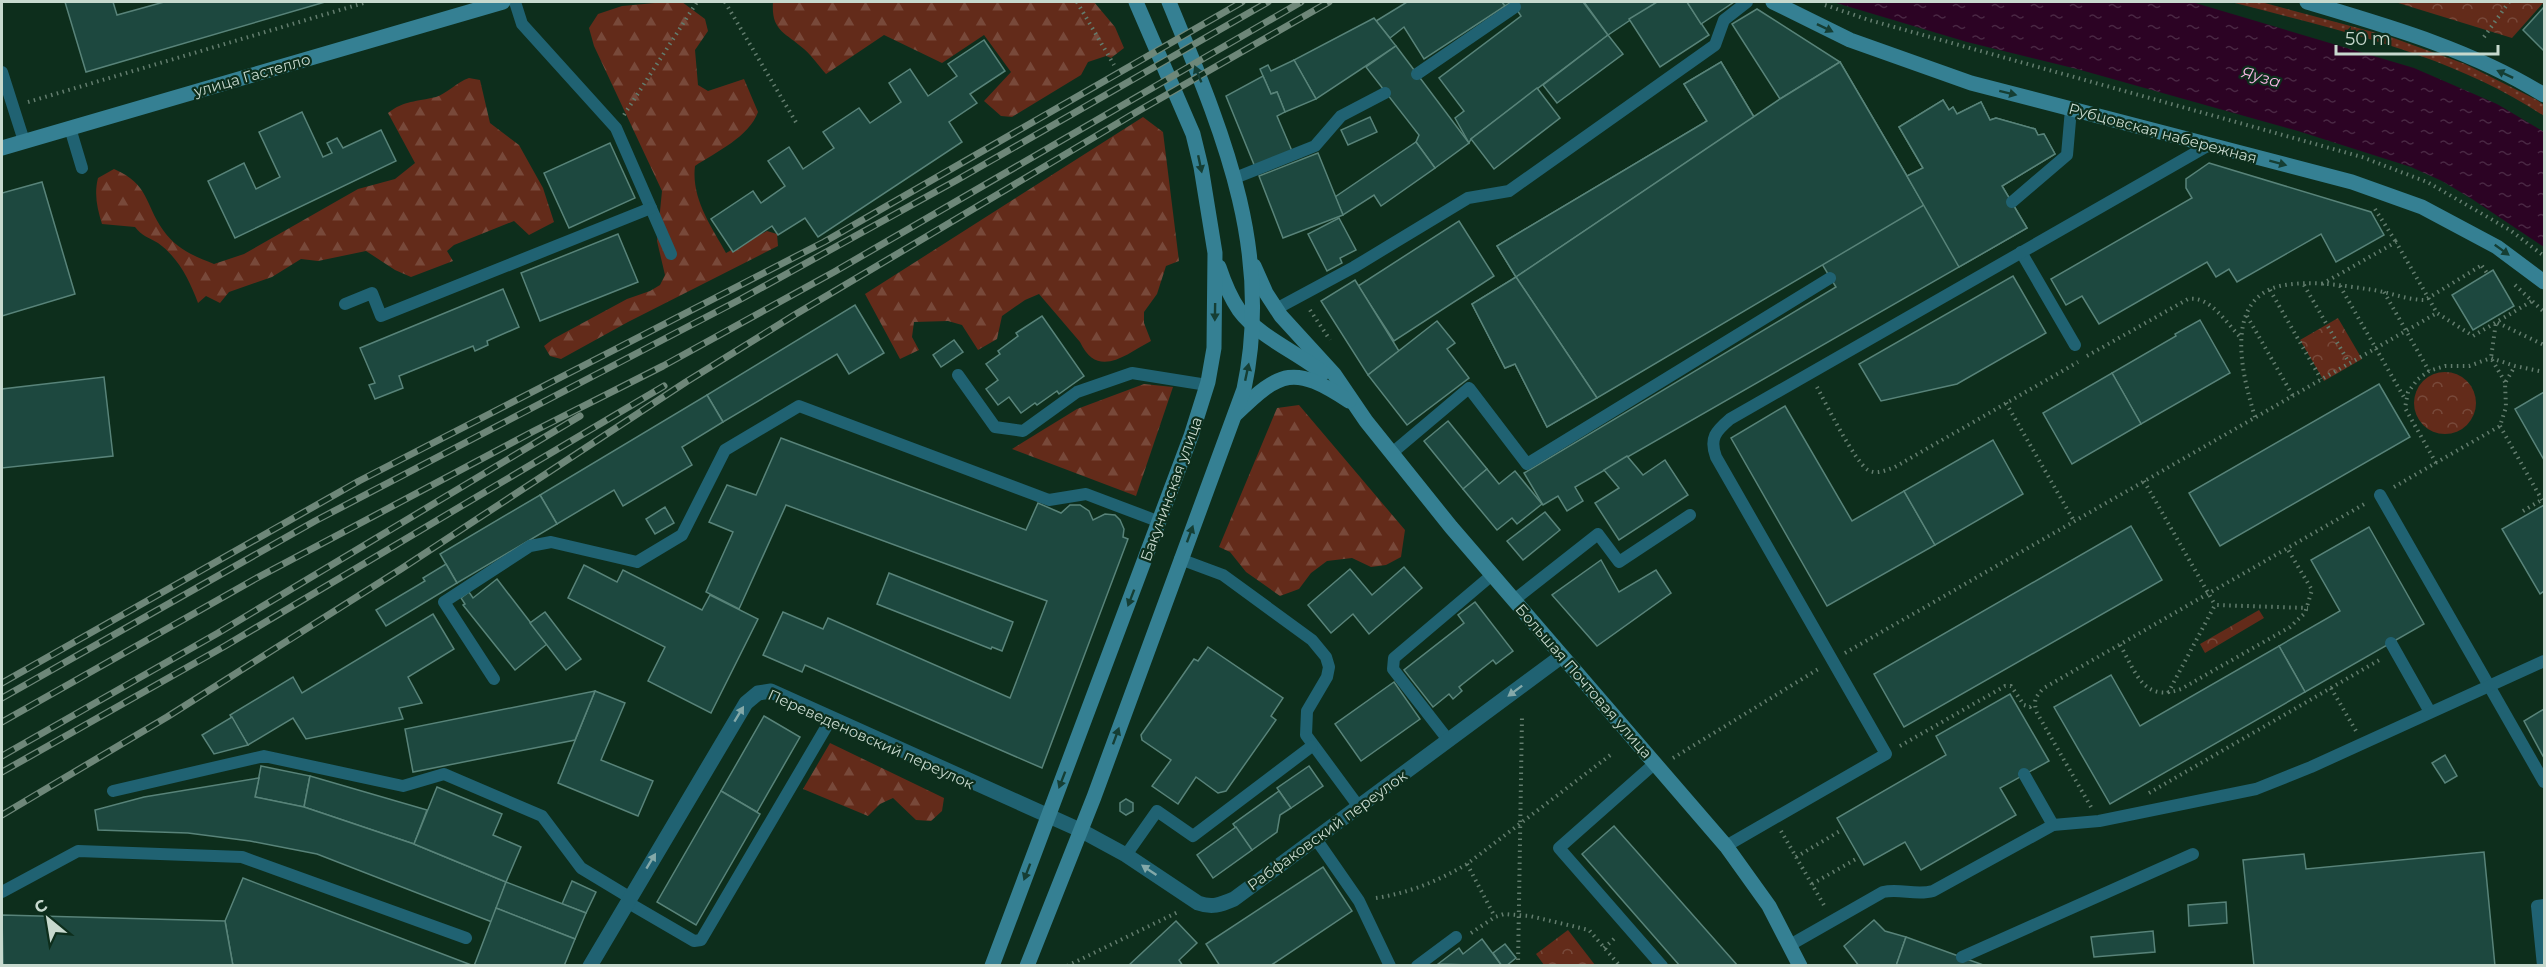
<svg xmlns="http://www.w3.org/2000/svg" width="2546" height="967" viewBox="0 0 2546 967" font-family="Montserrat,sans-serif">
	<defs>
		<pattern id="grass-dots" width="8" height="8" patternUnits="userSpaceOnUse" patternTransform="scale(1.5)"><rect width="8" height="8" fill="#632b1a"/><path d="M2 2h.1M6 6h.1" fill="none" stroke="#78493a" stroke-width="1.8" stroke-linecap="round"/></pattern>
		<pattern id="forest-firs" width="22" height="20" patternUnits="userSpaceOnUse" patternTransform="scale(1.5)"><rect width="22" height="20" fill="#632b1a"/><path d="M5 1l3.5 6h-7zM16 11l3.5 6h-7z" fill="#78493a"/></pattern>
		<pattern id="park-crowns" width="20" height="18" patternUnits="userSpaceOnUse" patternTransform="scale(1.5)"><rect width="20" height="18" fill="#632b1a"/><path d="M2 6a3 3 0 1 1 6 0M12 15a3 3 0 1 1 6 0" fill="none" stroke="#78493a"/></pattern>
		<pattern id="water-ripples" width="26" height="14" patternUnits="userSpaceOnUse" patternTransform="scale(1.5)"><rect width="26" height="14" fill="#2c0324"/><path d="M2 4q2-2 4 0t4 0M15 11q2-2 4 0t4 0" fill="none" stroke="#492743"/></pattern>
	</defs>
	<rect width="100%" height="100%" fill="#0d2e1c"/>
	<!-- grass -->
	<path fill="url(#grass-dots)" d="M2231,2H2261L2388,36L2465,64L2537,100L2544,105V116C2451,54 2338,30 2231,2Z"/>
	<!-- forest -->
	<g fill="url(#forest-firs)">
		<path d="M666,2H682L705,19L708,31L695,50L698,85L708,91L744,79L758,112C749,137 716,152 695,166C691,198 711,226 726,253L767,231L777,234L778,246L628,322L561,359L550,356L544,346L553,339L627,299L650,291L660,285L665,275L657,241L662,191L594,46L589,28L598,14L622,6Z"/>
		<path d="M773,2H1094L1115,27L1124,48L1111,58L1106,56L1088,62L1081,75L1012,117L1001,116L984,101L1011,72L984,35L942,63L884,35L826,74C819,66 812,56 804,49C785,32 771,31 773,2Z"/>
		<path d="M469,78L480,80L490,123L519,145L543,188L554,222L529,235L514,221L454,245L447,251L453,261L411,277L395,270L366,251L318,261L301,259L272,277L229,292L220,303L206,296L198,303C190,281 178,257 158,243C148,237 142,236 135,227L102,224C97,208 94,194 98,178L114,169C150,185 144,203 163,230C176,249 194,256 214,264L244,254L358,189L395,179L415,163L388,113C405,100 416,102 436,97C446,94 457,82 469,78Z"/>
		<path d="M1143,117L1163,132L1179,261L1166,266L1157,294L1144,312V323L1151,341C1126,354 1098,380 1080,342L1039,294L1025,300L1002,316L997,339L978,350L962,325L948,321L914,322L912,337L919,350L900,359L865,294Z"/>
		<polygon points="1144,384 1173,387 1136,496 1012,449 1077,409"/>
		<polygon points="1299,405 1405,530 1401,557 1386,565 1371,567 1352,558 1327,561 1311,573 1299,589 1280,596 1246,572 1230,552 1219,547 1277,408"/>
		<polygon points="830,743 944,798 942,811 931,821 916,820 893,798 880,804 868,816 803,789"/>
	</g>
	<!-- park -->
	<g fill="url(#park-crowns)">
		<polygon points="2395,2 2544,2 2512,38"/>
		<polygon points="2338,318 2362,359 2324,381 2300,340"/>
		<circle cx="2445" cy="403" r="31"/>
		<polygon points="2259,610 2264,618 2205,653 2200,644"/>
		<polygon points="1568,930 1595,965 1544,965 1536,954"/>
	</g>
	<!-- water -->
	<polygon fill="url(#water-ripples)" points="1833,2 2192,2 2414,68 2497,104 2544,132 2544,247 2472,199 2442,181 2411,167 2298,131 2077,69 1967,42"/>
	<!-- building -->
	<g fill="#1d483f" stroke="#588379" stroke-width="1.5">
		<polygon points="65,2 113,2 117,15 164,2 325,2 86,72"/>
		<polygon points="1407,2 1502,2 1505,6 1424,59 1404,27 1390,38 1376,21"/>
		<polygon points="1502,2 1583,2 1608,35 1471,139 1469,143 1455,118 1464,111 1439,78 1521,16 1512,2 1505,6"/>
		<polygon points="1584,2 1657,2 1608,35"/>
		<polygon points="1657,2 1687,2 1709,35 1660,67 1629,19"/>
		<polygon points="1687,2 1734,2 1701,24"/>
		<polygon points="2544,7 2544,51 2523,30"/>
		<polygon points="1757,9 1840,62 1780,99 1732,24"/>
		<polygon points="1374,18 1396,46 1316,99 1294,60"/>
		<polygon points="1608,35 1623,54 1557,103 1543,85"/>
		<polygon points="984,40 1005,71 970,94 977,103 949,122 962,142 818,237 805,218 778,235 772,226 733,252 711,219 753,191 761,203 785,186 768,161 789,147 803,169 834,148 823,132 859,108 870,123 901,102 889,83 910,69 928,96 957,76 948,64"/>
		<polygon points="1396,46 1469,143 1435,168 1416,142 1419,135 1366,67"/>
		<polygon points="1294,60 1316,99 1285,112 1277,92 1271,94 1260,69 1268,65 1271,71"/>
		<polygon points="1721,62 1754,117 1840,62 1907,176 1923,168 1899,127 1943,100 1949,110 1953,107 1957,114 1981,102 1990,120 1996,118 2035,129 2038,135 2044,134 2055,154 2002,186 2027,228 1575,487 1583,501 1567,511 1558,496 1543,505 1524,473 1836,287 1822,264 1547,427 1515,364 1505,368 1472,304 1516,277 1497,246 1707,121 1684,84"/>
		<polygon points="1721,62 1754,117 1516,277 1497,246 1707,121 1684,84"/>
		<polygon points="1840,62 1924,205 1597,398 1516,277 1780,99"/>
		<polygon points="1263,76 1271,94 1277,92 1285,112 1277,116 1292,151 1255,167 1226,96"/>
		<polygon points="1537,88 1560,118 1494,169 1471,139"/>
		<polygon points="1943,100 1949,110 1953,107 1957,114 1981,102 1990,120 1996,118 2035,129 2038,135 2044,134 2055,154 2002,186 2027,228 1959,267 1907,176 1923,168 1899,127"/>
		<polygon points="302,112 323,157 332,153 327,143 337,138 343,148 381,130 396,161 235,238 208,181 244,163 256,189 280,177 259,132"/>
		<polygon points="1370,117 1377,132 1348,145 1341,130"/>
		<polygon points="1416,142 1435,168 1381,206 1374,195 1343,215 1335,197"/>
		<polygon points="610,143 635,198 569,228 544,173"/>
		<polygon points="1318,153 1343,215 1283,238 1259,176"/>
		<polygon points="2209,163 2371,212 2384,235 2336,262 2321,234 2237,282 2229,269 2216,277 2207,262 2099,324 2082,296 2066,305 2051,279 2192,198 2186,188 2186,179"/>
		<polygon points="42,182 75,294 2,316 2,193"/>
		<polygon points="1339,218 1356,250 1340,258 1342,263 1327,271 1308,234"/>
		<polygon points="1459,221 1494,276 1394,341 1358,286"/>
		<polygon points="618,234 638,282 540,321 521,273"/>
		<polygon points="2493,270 2514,306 2473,330 2452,295"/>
		<polygon points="2013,276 2046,333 1957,384 1881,401 1859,364"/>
		<polygon points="1516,277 1597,398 1547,427 1515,364 1505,368 1472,304"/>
		<polygon points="1355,280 1399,351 1368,375 1321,301"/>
		<polygon points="503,289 519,327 487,341 488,345 475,351 473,346 399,376 403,388 375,399 369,385 375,383 360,348"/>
		<polygon points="855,305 884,353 849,374 837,354 723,422 707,395"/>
		<polygon points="1042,316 1084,376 1059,394 1057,391 1037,405 1035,403 1021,413 1009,397 998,405 986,389 998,380 986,364 1000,354 998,351 1018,336 1016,333"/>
		<polygon points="2200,320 2230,373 2141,424 2112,373 2176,336 2175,334"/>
		<polygon points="1437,321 1455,343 1447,349 1469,378 1407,425 1368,375"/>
		<polygon points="954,340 963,352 941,367 933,355"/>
		<polygon points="2112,373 2141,424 2072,464 2043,413"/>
		<polygon points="104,377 113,456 2,468 2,389"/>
		<polygon points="2379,384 2410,437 2220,546 2189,493"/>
		<polygon points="2544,392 2544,460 2515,409"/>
		<polygon points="707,395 723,422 682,447 692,465 623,506 614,490 557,524 540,495"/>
		<polygon points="1785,406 1852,521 1904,491 1935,545 1827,606 1731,438"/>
		<polygon points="1448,421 1487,469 1463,489 1424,441"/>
		<polygon points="781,438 1026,530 1038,503 1061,513 1070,505 1080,505 1089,511 1093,520 1105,514 1115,515 1120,520 1124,529 1123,537 1128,539 1042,768 805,665 802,672 763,655 783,612 823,629 828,618 1010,698 1047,601 786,505 739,609 706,592 733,532 709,522 727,485 756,495"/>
		<polygon points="1993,440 2023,494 1935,545 1904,491"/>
		<polygon points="1627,456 1643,475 1665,460 1688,495 1619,540 1595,503 1619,488 1604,470"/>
		<polygon points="1487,469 1499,484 1515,471 1542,504 1517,524 1512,518 1497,530 1463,489"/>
		<polygon points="540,495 557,524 457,583 440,554"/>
		<polygon points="2544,505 2544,591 2540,594 2502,529"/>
		<polygon points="665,507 674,523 655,534 646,519"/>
		<polygon points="1545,512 1560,530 1523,560 1507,541"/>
		<polygon points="2131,526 2162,580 1904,727 1874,674"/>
		<polygon points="2369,527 2424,624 2305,692 2279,646 2340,611 2311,560"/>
		<polygon points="1601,560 1619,592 1656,570 1671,593 1597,646 1552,595"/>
		<polygon points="446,564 457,583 386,626 376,610 425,581 423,578"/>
		<polygon points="584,565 617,582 623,570 702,610 710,595 758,619 711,713 648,681 665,647 568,598"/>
		<polygon points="1404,567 1422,588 1369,634 1353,614 1331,633 1308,605 1350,569 1372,595"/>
		<polygon points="889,573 1013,622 1002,651 992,647 991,649 877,604"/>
		<polygon points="497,579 547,644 515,670 463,605 465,604 461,598 469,592 473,598"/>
		<polygon points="1475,602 1513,651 1496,664 1493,660 1459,687 1462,691 1453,699 1449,694 1433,707 1404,670 1464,623 1458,615"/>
		<polygon points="545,612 581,659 566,670 530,623"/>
		<polygon points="433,614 454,649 408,677 422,703 399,708 403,719 306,739 293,718 248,745 230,715 293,677 302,693"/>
		<polygon points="2279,646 2305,692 2110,804 2054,707 2111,675 2140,726"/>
		<polygon points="1208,647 1283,698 1271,716 1276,720 1226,791 1218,793 1196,777 1178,804 1152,786 1171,760 1142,740 1141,735 1194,659 1198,661"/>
		<polygon points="1394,682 1420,719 1361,761 1335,724"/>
		<polygon points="595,691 625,703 601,760 653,781 638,816 558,783"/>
		<polygon points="595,691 575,740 413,772 405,729"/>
		<polygon points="2010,694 2049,761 2000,788 2016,815 1921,870 1905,842 1864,865 1837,818 1946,755 1936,736"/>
		<polygon points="2544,709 2544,758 2524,721"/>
		<polygon points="764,716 800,737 757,812 721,791"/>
		<polygon points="232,717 248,745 214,754 202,735"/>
		<polygon points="2445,755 2457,776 2445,783 2432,763"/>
		<polygon points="261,766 310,776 304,807 255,797"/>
		<polygon points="1309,766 1323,786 1291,808 1277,788"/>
		<polygon points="310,776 427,810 414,844 304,807"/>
		<polygon points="259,778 255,797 304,807 414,844 506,882 492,922 317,854 250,841 188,833 98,830 95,810 144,797"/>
		<polygon points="437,787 502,814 493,835 521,847 506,882 414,844"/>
		<polygon points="721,791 760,814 696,925 657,902"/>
		<polygon points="1279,791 1291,808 1280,815 1277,832 1252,850 1233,824"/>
		<polygon points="1126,799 1133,803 1133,811 1126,815 1120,811 1120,803"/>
		<polygon points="1614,826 1738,966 1680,966 1582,854"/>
		<polygon points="1236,827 1252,850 1213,878 1197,855"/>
		<polygon points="2484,852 2495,966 2254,966 2243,860 2304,854 2306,869"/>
		<polygon points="1323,867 1352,911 1270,966 1220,966 1206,944"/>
		<polygon points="243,878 474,966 233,966 225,921"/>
		<polygon points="572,881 596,892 586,913 562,904"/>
		<polygon points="506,882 586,913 575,939 496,908"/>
		<polygon points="2226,902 2227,923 2189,926 2188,905"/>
		<polygon points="496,908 575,939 564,966 474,966"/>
		<polygon points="2,915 225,921 233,966 3,966"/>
		<polygon points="1874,920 1885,931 1906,937 1896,966 1859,966 1844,946"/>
		<polygon points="1176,921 1197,943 1179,960 1183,966 1128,966"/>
		<polygon points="2153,931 2155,952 2094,957 2091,937"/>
		<polygon points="1906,937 1986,966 1896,966"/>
		<polygon points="1482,939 1502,966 1438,964 1459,948 1463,954"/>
		<polygon points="1505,944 1516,958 1506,966 1502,966 1493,953"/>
	</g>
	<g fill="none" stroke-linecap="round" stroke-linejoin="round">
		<!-- path -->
		<g stroke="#637d6e" stroke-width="4" stroke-dasharray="1.5 4.5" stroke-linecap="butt">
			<polyline points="725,2 797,124"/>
			<polyline points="1077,2 1114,65"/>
			<polyline points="1825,5 1869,20 2362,157 2427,182 2510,230 2544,256"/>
			<polyline points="2484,37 2509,2"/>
			<polyline points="28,102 367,2"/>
			<polyline points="624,115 697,2"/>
			<polyline points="2375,209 2396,242"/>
			<polyline points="2482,266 2487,273"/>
			<polyline points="2322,284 2396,242 2437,313 2473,336 2532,301"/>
			<polyline points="2304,285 2349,363"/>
			<polyline points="2515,285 2544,312"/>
			<polyline points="2340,286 2405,399"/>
			<polyline points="2270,290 2321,379"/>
			<polyline points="2384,292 2429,371"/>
			<polyline points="1310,310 1330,340"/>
			<polyline points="2247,316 2293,396"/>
			<path d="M2087,356L2188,299C2210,295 2227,324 2242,339"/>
			<polyline points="2505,382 2491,358 2496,322 2544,345"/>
			<path d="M1817,387C1826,404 1855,462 1868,470C1877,475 1886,470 1895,467L2078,362"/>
			<polyline points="2006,403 2074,521"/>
			<path d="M2255,417C2243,378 2222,300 2280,286C2308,280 2340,285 2367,289C2386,291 2406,300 2425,300L2482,265"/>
			<polyline points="2500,426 2542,500"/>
			<polyline points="2436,463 2405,408 2408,392 2418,379 2429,371 2445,366 2469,366 2491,358 2515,366 2544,372"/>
			<polyline points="2144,481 2215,605"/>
			<polyline points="2394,487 2500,426 2506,407 2505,383 2515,366"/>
			<polyline points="2523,511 2543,499"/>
			<path d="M2120,645C2136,672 2143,703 2181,689L2290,627L2305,613L2312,590L2287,548"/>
			<polyline points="1845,653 2437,313"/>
			<polyline points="2331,688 2356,731"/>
			<polyline points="2168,693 2215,605 2308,608"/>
			<polyline points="1900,746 2005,686 2011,686 2024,705 2030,707 2034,704"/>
			<polyline points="1673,758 1820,668"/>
			<polyline points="2149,793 2381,659"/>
			<path d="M2091,807L2037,713C2033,701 2035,697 2044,688L2366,503"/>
			<polyline points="1781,831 1825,907"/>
			<polyline points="1796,857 1840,831"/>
			<polyline points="1467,864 1495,917"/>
			<polyline points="1812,884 1856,859"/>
			<path d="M1376,898C1409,893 1438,881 1467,864L1613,753"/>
			<polyline points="1471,933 1495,917 1504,914 1530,916 1589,930 1620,966"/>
			<polyline points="1604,948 1616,937"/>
			<polyline points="1067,966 1180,911"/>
			<polyline points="1518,966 1522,716"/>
		</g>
		<!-- lane -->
		<g stroke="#206272" stroke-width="12">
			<polyline points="515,2 522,24 616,128 671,254"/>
			<polyline points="2,72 24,141"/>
			<polyline points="1417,74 1515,7"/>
			<polyline points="70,128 82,168"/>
			<polyline points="1235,178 1315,146 1341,116 1385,93"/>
			<polyline points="2012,202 2067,155 2071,109"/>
			<polyline points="2021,252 2075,345"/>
			<polyline points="345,304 372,293 381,316 651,208"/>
			<polyline points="1276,309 1354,267 1468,198 1509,191 1715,45 1724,20 1747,2"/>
			<polyline points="958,375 995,427 1023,431 1077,392 1132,373 1207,385"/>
			<polyline points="1392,453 1469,388 1527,464 1830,278"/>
			<polyline points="2380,495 2544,782"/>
			<polyline points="1180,559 1223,575 1312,640 1326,657 1329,667 1327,677 1307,711 1306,735 1359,807"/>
			<polyline points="1514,600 1598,534 1619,562 1690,515"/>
			<polyline points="2391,643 2430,712"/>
			<polyline points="494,679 444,602 530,546 551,542 637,562 682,535 725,450 799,406 1049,500 1086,494 1160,522"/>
			<polyline points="1449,741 1393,669 1394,658 1492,575"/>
			<polyline points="1654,764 1559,848 1662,966"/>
			<polyline points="2024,774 2053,825"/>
			<polyline points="113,791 264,756 403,786 444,774 542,816 581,868 629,897"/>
			<polyline points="1316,839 1359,901 1390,966"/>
			<path d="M1726,846L1886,754L1716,457C1709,438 1716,431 1730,419L2209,145"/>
			<polyline points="1126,855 1157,811 1193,836 1312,746"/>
			<polyline points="2,892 78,851 242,857 466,938"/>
			<polyline points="627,902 694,941 701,940 831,719"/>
			<path d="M1790,945L1883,892C1900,888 1916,896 1933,891L2053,825L2099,821L2256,789L2311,767L2544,661"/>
			<polyline points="1962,957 2193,854"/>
			<polyline points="1417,966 1456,937"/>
			<polyline points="2543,966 2537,906 2544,905"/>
		</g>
		<!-- street -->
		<path stroke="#206272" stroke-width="15" d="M590,966L746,703L758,693L771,691L1080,830L1126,855L1198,903C1212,908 1220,905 1234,899L1562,656"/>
		<!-- secondary -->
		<g stroke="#358093" stroke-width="15">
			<polyline points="1773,2 1850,40 1971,83 2352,182 2422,207 2497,247 2544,282"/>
			<path d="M2307,2C2388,26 2472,50 2544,95"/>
			<polyline points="2,148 503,2"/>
			<polyline points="1254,266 1266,293 1281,316 1334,374 1366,421 1451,527 1726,846 1769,906 1800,966"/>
			<path d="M1219,267C1224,282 1230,297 1239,310C1259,337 1297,352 1323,373"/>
			<path d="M1236,414C1281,370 1294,365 1349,401"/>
			<polyline points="992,966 1191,436 1208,382 1214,348 1215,253 1201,167 1193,134 1136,2"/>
			<path d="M1027,966L1094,797L1244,389C1274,248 1221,129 1169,2"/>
		</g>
		<defs>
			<g id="rail">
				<polyline points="2,683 359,481 824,242 1242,2"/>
				<polyline points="2,698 315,521 741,299 957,180 1268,2"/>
				<polyline points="2,722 255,579 534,431 663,366 834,272 1301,2"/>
				<polyline points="2,756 218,633 580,416"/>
				<polyline points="2,772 225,646 664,386"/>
				<polyline points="2,815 167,717 401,569 686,382 796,314 1140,110 1329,2"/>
			</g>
		</defs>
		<!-- rail casing -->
		<use href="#rail" stroke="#6e8779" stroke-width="7"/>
		<!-- rail -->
		<use href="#rail" stroke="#0d2e1c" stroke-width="4.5" stroke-dasharray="14" stroke-linecap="butt"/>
	</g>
	<!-- one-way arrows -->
	<defs><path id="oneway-solid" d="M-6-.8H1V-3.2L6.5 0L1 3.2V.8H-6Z" transform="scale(1.5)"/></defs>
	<g fill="#153e34">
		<use href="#oneway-solid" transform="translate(1825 28) rotate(26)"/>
		<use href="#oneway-solid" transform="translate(1198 74) rotate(-112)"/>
		<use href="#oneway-solid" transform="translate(2505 74) rotate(-155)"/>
		<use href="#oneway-solid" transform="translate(2008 93) rotate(14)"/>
		<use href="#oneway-solid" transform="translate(2278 163) rotate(15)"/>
		<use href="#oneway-solid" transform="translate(1200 164) rotate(78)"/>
		<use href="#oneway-solid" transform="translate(2502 250) rotate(36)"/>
		<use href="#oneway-solid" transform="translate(1215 312) rotate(91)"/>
		<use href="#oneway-solid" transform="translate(1247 372) rotate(-78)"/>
		<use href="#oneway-solid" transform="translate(1190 534) rotate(-70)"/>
		<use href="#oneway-solid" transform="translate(1131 598) rotate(111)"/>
		<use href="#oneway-solid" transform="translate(1116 736) rotate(-70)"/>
		<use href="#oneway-solid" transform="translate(1062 780) rotate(111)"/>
		<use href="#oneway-solid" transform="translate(1027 872) rotate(111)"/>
	</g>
	<g fill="#84a9a9">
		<use href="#oneway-solid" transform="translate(1515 691) rotate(143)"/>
		<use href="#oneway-solid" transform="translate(739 714) rotate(-59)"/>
		<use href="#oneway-solid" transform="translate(651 861) rotate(-59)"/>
		<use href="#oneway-solid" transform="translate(1149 870) rotate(-146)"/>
	</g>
	<g text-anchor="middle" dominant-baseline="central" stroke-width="4.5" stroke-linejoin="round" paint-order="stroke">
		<!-- street labels -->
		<g font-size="15" fill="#c7d9ce" stroke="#0d2e1c">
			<text transform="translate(252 75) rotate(-16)">улица Гастелло</text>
			<text transform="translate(2163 133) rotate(15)">Рубцовская набережная</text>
			<text transform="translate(1171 489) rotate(-70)">Бакунинская улица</text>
			<text transform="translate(1584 681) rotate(49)">Большая Почтовая улица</text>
			<text transform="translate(871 739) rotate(24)">Переведеновский переулок</text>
			<text transform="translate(1327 830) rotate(-36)">Рабфаковский переулок</text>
		</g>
		<!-- water labels -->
		<g font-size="16" font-style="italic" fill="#fab8e7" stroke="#0d2e1c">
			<text transform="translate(2261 77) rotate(16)">Яуза</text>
		</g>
	</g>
	<!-- border -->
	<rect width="2546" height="967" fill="none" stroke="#c7d9ce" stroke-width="6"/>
	<!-- north arrow -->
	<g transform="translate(48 919) rotate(330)" stroke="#0d2e1c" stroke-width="4.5" paint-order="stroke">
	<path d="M0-4.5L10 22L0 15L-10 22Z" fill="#c7d9ce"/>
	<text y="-9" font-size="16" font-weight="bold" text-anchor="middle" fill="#c7d9ce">С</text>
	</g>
	<!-- scale -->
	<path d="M2336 45v9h162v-9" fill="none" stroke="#c7d9ce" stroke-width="3"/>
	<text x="2345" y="45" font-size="18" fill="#c7d9ce" stroke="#0d2e1c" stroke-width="4.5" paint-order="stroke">50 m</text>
</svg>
